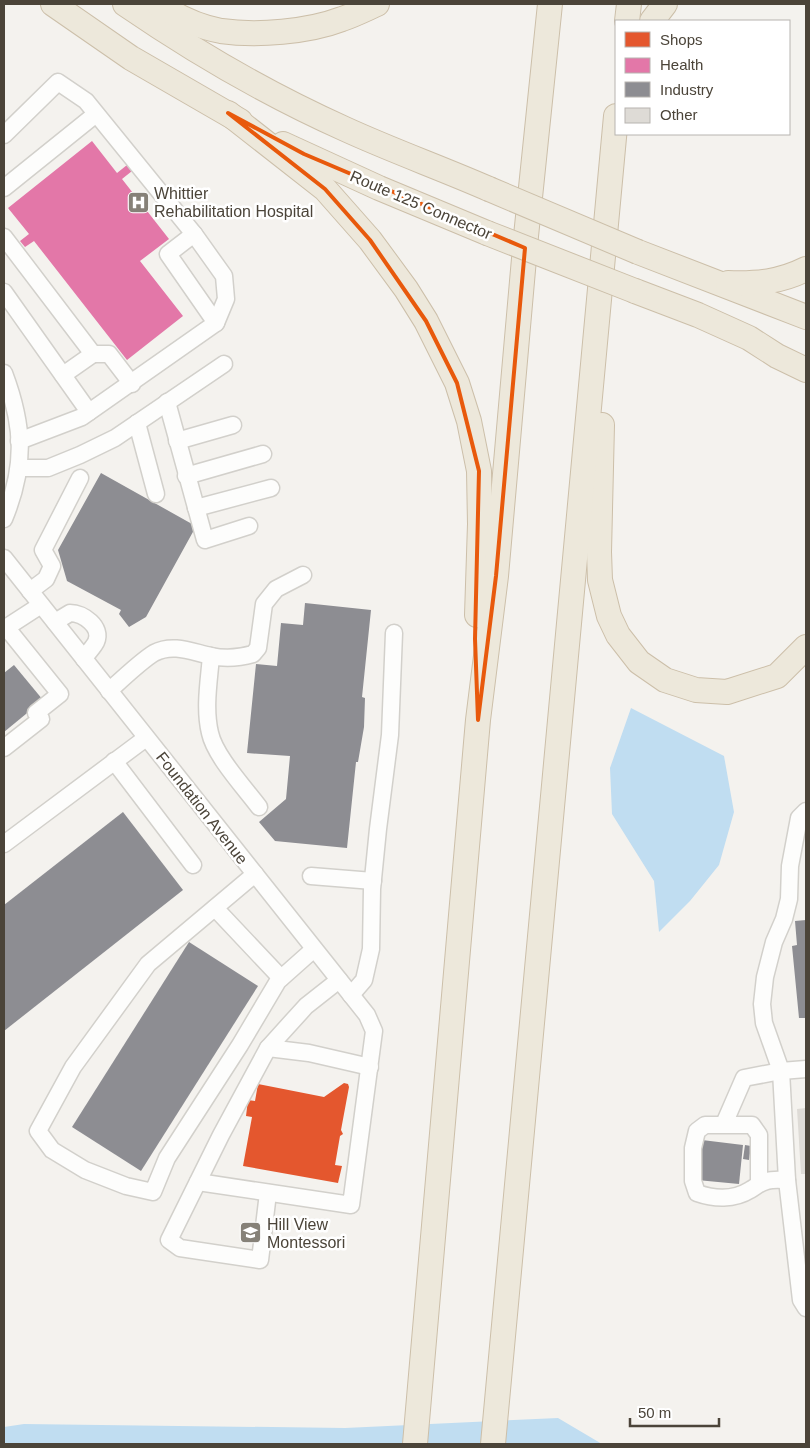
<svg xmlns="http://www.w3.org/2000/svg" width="810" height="1448" viewBox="0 0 810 1448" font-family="Arial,sans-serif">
	<rect width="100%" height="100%" fill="#f4f2ee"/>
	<!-- water -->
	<g fill="#c0ddf1">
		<polygon points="631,708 724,756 734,812 719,865 690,901 659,932 654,881 612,814 610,768"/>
		<polygon points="558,1418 602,1444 4,1444 4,1427 24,1424 345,1428"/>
	</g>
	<!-- shops -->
	<polygon fill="#e4572e" points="344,1083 348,1084 349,1087 341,1130 343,1134 340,1136 335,1165 342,1166 338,1183 243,1166 252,1117 246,1116 248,1100 255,1101 258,1084 324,1097"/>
	<!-- health -->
	<polygon fill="#e377a8" points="92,141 117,173 132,161 137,167 122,179 169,239 140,261 183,316 127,360 34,241 25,247 20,241 29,234 8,208"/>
	<!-- industry -->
	<g fill="#8d8d92">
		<polygon points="101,473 192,524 194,530 146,617 129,627 119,614 121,610 67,581 58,550"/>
		<polygon points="305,603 371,610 362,697 365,698 364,727 358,762 356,762 347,848 275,841 259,822 286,799 290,756 247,753 256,664 277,666 281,623 303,625"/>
		<polygon points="14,665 43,700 4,732 4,673"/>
		<polygon points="123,812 183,890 4,1031 4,905"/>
		<polygon points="806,920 806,1018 799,1018 792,946 797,945 795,921"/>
		<polygon points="189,942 258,986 141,1171 72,1127"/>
		<polygon points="702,1140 743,1145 739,1184 697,1180"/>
		<polygon points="745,1145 751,1146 749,1160 743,1159"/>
	</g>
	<!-- building -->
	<polygon fill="#dedbd6" points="806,1108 806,1174 801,1174 797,1109"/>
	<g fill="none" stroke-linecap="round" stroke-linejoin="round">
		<defs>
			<g id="minor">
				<polyline points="4,135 58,82 86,101 194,234 224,276 226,299 216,323"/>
				<polyline points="4,188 96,114"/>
				<polyline points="4,237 93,354 109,354 132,384"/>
				<polyline points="4,292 89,412"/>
				<path d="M4,373C24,426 26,466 4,519"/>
				<polyline points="63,375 93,354"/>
				<polyline points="167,402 205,540 249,526"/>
				<polyline points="137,423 156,494"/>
				<polyline points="19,441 82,417 216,323 168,254 194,234"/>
				<polyline points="177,441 233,425"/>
				<polyline points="19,468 48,468 80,455 115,438 224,364"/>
				<polyline points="186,476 263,454"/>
				<polyline points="196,508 271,488"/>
				<polyline points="4,558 367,1015 374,1031 351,1205 198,1182"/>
				<polyline points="30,591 46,579 52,566 43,550 80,478"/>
				<path d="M55,622L70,613C83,613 103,627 96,642C93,648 87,653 84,659"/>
				<polyline points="4,629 41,605"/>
				<path d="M211,656C209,681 204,708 210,733C215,756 244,787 259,807"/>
				<path d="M109,691C121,680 141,661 154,653C173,643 192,652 211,656C225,659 239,658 253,654L258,648L264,604L276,589L303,575"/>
				<polyline points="4,748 41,719 36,713 60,694 6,627"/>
				<polyline points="114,761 193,865"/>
				<polyline points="806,811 799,818 790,866 789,899 784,919 774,942 765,977 762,1004 764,1023 781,1071 787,1180 801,1300 806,1308"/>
				<polyline points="4,844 146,738"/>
				<polyline points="255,874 148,964 73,1067 38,1131 52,1150 85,1170 126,1186 153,1192 167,1158 240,1045 278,981 314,949"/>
				<polyline points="311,876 373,881"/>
				<polyline points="215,908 281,978"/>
				<polyline points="351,995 364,980 371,949 372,889 378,829 390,735 394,633"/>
				<polyline points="268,1048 309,1053 370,1067"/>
				<polyline points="724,1124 744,1078 781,1071 806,1069"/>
				<path d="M759,1184V1135L752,1125H705L697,1131L693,1148V1181L697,1193C714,1199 734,1200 750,1190C756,1187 760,1182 767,1181C773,1179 781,1180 787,1180"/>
				<polyline points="268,1193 260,1260 180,1248 169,1240 221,1135 268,1048 306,1006 339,980"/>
			</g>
			<g id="highway">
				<polyline points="53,4 131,58 240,121"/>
				<path d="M125,4C195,52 269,95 345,129C393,151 441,168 489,189"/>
				<path d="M158,4C176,16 199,27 221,31C257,36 308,32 342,19C354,15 366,9 377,4"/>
				<polyline points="627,21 629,4"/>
				<polyline points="652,21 665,4"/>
				<polyline points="228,113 325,189 370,240 406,289 426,321 457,383 469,421 479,471 480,524 477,615"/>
				<polyline points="283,144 379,188 487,233"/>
				<polyline points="638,252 806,317"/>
				<path d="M728,283C757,284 780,282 806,269"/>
				<polyline points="635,291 698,315 749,338 777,356 806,370"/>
				<polyline points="602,425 599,552 600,580 609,616 618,635 639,662 665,680 696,690 727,692 777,676 806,647"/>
				<polyline points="415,1444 478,720 496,576 526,236 550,4"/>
				<polyline points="493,1444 616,116"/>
			</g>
		</defs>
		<!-- minor casing -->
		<use href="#minor" stroke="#d2d0cb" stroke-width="19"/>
		<!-- highway casing -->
		<use href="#highway" stroke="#ccbfa9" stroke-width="26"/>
		<!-- minor -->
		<use href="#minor" stroke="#fdfdfc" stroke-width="16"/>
		<!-- highway -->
		<use href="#highway" stroke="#ede8db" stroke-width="24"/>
		<defs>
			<g id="highway-bridge">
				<polyline points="489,189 638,252"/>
				<polyline points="487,233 635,291"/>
			</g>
		</defs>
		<!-- highway-bridge casing -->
		<use href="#highway-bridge" stroke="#ccbfa9" stroke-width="26" stroke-linecap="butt"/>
		<!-- highway-bridge -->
		<use href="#highway-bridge" stroke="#ede8db" stroke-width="24"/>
	</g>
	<!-- marked area -->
	<path fill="none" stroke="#e8590c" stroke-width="4" stroke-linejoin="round" d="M228,113L304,154L525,248L496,576L478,720L475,639L479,471L457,383L426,321L370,240L325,189Z"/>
	<!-- icons -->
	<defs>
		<symbol id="hospital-square" viewBox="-11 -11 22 22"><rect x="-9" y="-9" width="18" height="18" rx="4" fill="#868178" stroke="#fff"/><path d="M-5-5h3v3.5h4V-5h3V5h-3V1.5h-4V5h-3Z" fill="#fff"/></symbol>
		<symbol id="school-square" viewBox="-11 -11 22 22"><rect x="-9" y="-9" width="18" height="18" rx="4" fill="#868178" stroke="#fff"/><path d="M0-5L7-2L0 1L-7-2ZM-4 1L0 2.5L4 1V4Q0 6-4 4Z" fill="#fff"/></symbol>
	</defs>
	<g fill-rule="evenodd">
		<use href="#hospital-square" x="126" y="190" width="25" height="25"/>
		<use href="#school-square" x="238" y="1220" width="25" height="25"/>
	</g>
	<g text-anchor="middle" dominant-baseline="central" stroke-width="5" stroke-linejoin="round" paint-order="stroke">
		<!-- poi labels -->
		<g font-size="16" fill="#4b4439" stroke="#fff" text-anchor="start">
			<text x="154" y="193">Whittier<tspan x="154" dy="18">Rehabilitation Hospital</tspan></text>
			<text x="267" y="1224">Hill View<tspan x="267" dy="18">Montessori</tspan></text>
		</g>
		<!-- street labels -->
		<g font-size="16" fill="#4b4439" stroke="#fff">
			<text transform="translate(421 205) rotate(23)">Route 125 Connector</text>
			<text transform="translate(202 808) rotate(52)">Foundation Avenue</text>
		</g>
	</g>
	<!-- border -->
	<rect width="810" height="1448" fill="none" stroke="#4b4439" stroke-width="10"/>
	<!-- legend -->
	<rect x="615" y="20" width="175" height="115" fill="#ffffff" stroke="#b7b4b0"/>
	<rect x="625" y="32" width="25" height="15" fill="#e4572e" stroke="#b7b4b0"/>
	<text x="660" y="45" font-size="15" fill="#4b4439">Shops</text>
	<rect x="625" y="58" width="25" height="15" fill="#e377a8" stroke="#b7b4b0"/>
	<text x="660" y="70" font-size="15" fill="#4b4439">Health</text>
	<rect x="625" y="82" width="25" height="15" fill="#8d8d92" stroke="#b7b4b0"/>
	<text x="660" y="95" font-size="15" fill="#4b4439">Industry</text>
	<rect x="625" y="108" width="25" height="15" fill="#dedbd6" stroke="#b7b4b0"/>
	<text x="660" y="120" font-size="15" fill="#4b4439">Other</text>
	<!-- scale -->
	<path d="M630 1418v8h89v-8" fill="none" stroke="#4b4439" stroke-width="2.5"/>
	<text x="638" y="1418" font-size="15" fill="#4b4439" stroke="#ffffff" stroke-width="4" paint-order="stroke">50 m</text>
</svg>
